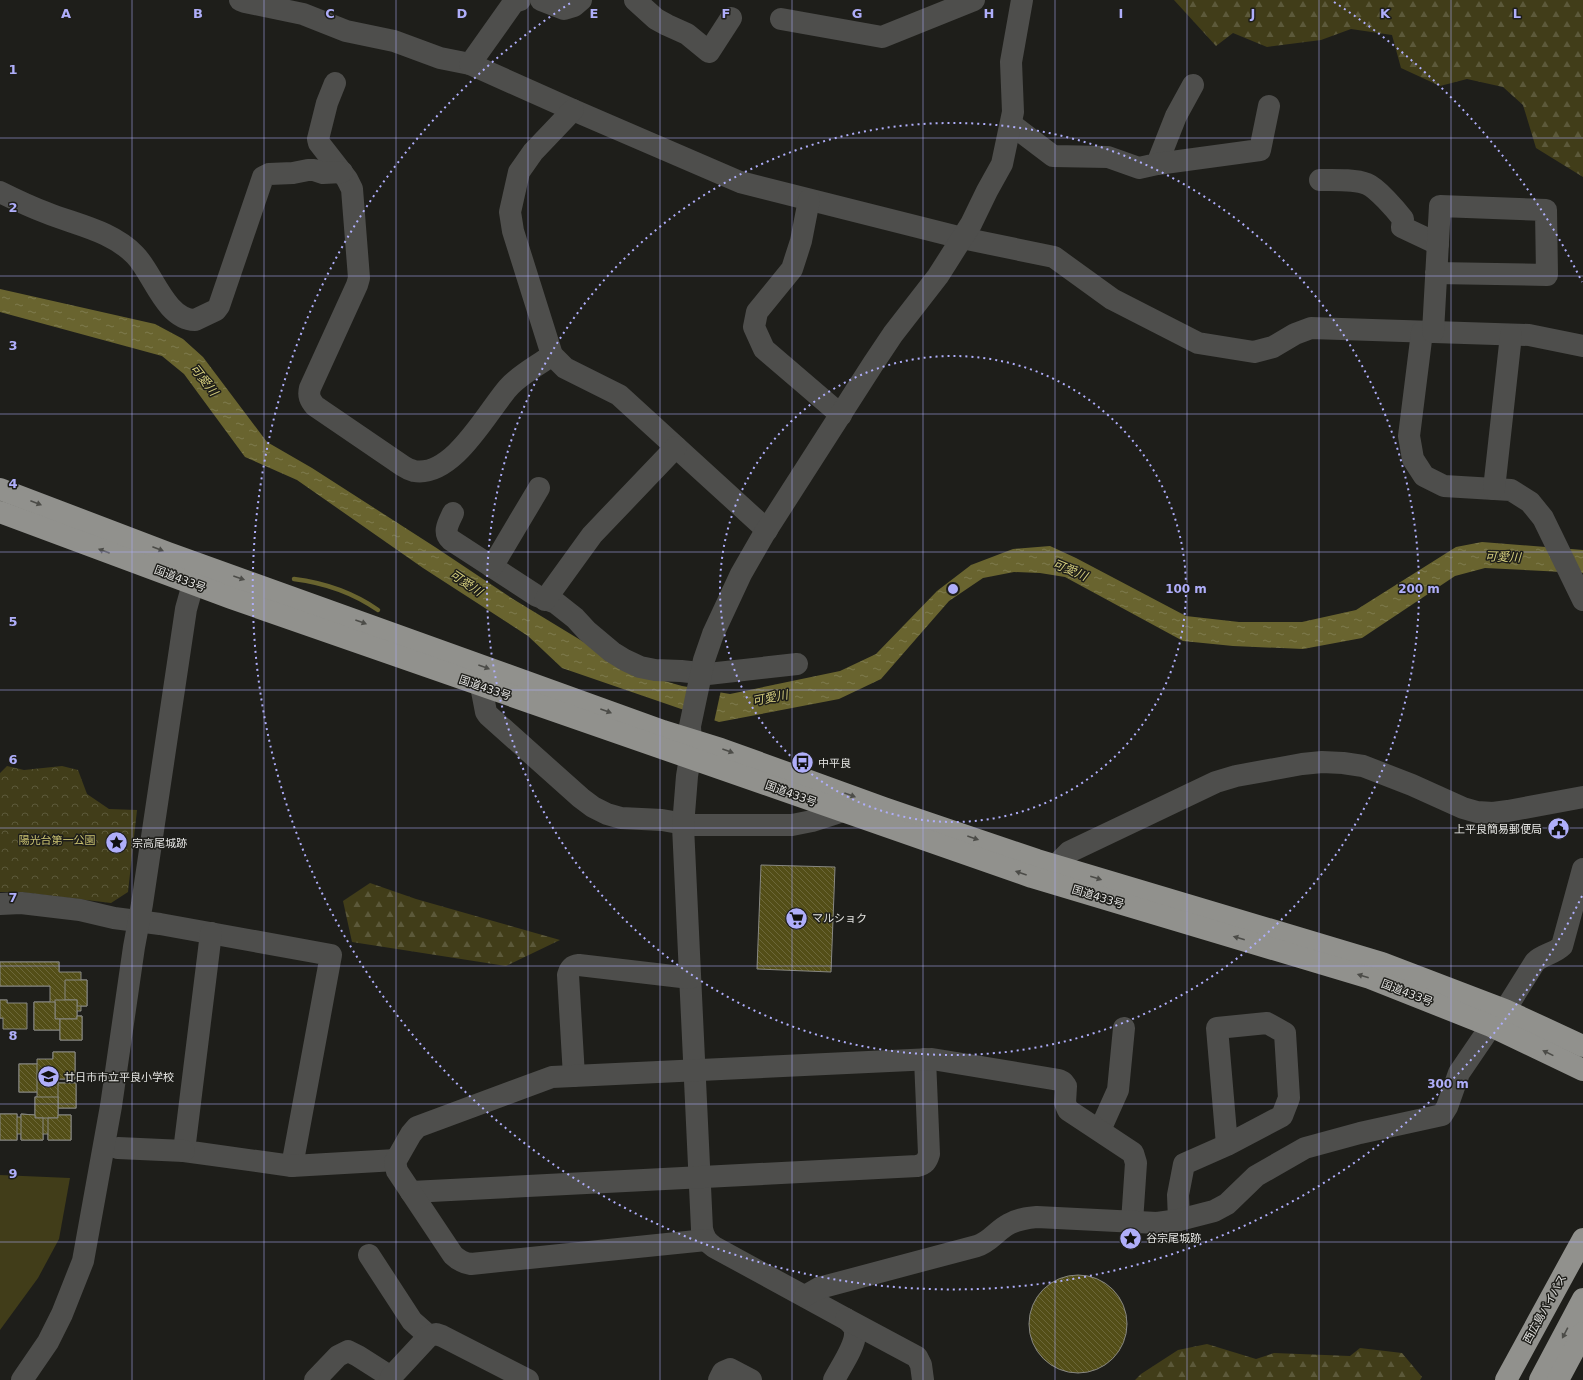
<svg xmlns="http://www.w3.org/2000/svg" width="1583" height="1380" viewBox="0 0 1583 1380" font-family="'DejaVu Sans','Noto Sans JP',sans-serif">
	<defs>
		<pattern id="forest-firs" width="22" height="20" patternUnits="userSpaceOnUse"><rect width="22" height="20" fill="#413d19"/><path d="M5 1l3.5 6h-7zM16 11l3.5 6h-7z" fill="#5c593a"/></pattern>
		<pattern id="park-crowns" width="20" height="18" patternUnits="userSpaceOnUse"><rect width="20" height="18" fill="#413d19"/><path d="M2 6a3 3 0 1 1 6 0M12 15a3 3 0 1 1 6 0" fill="none" stroke="#5c593a"/></pattern>
		<pattern id="water-ripples" width="26" height="14" patternUnits="userSpaceOnUse"><rect width="26" height="14" fill="#69642f"/><path d="M2 4q2-2 4 0t4 0M15 11q2-2 4 0t4 0" fill="none" stroke="#7e7a4d"/></pattern>
		<pattern id="building-back-hatch" width="6" height="6" patternUnits="userSpaceOnUse"><rect width="6" height="6" fill="#534e17"/><path d="M-1 5l2 2M0 0l6 6M5-1l2 2" fill="none" stroke="#6c6739"/></pattern>
	</defs>
	<rect width="100%" height="100%" fill="#1e1e1a"/>
	<!-- forest -->
	<g fill="url(#forest-firs)">
		<polygon points="1174,0 1583,0 1583,177 1536,148 1523,105 1503,87 1467,79 1440,86 1401,68 1392,35 1351,29 1321,40 1267,47 1233,33 1216,46"/>
		<polygon points="370,883 416,899 560,940 506,966 352,942 343,901"/>
		<polygon points="1207,1344 1256,1359 1274,1353 1350,1356 1360,1348 1402,1353 1422,1377 1420,1380 1135,1380 1141,1374 1178,1350"/>
	</g>
	<!-- park -->
	<polygon fill="url(#park-crowns)" points="7,766 24,770 62,766 78,770 87,794 109,809 137,810 128,892 111,903 20,892 0,892 0,773"/>
	<!-- garden -->
	<polygon fill="#413d19" points="0,1175 70,1178 59,1239 38,1278 0,1330"/>
	<!-- water -->
	<polygon fill="url(#water-ripples)" points="0,289 155,324 183,339 203,357 267,442 312,468 435,547 513,599 633,672 682,686 730,694 840,671 876,654 937,591 971,565 1013,549 1050,546 1076,558 1186,616 1239,622 1302,622 1356,610 1456,547 1482,542 1583,550 1583,573 1485,568 1455,576 1362,638 1303,649 1233,646 1183,641 1065,577 1040,573 1014,572 983,578 949,601 881,679 839,699 719,722 562,668 528,636 423,568 297,480 245,457 184,374 162,356 0,312"/>
	<!-- pier -->
	<polygon fill="#1e1e1a" points="703,688 721,690 714,722 697,717"/>
	<g fill="none" stroke-linecap="round" stroke-linejoin="round">
		<!-- stream -->
		<path stroke="#69642f" stroke-width="4.5" d="M294,579C326,583 352,592 378,610"/>
	</g>
	<!-- building -->
	<g fill="url(#building-back-hatch)" stroke="#878782">
		<polygon points="761,865 835,867 831,972 757,969"/>
		<rect x="0" y="962" width="59" height="24"/>
		<polygon points="0,962 59,962 59,972 81,972 81,980 87,980 87,1006 81,1006 81,1011 77,1011 77,1016 82,1016 82,1040 60,1040 60,1030 34,1030 34,1002 50,1002 50,986 0,986"/>
		<polygon points="65,980 87,980 87,1006 77,1006 77,1000 65,1000"/>
		<rect x="0" y="1000" width="7" height="18"/>
		<polygon points="0,1000 7,1000 7,1003 27,1003 27,1029 3,1029 3,1018 0,1018"/>
		<rect x="55" y="1000" width="22" height="19"/>
		<polygon points="34,1002 55,1002 55,1019 60,1019 60,1030 34,1030"/>
		<polygon points="77,1016 82,1016 82,1040 60,1040 60,1019 77,1019"/>
		<polygon points="53,1052 75,1052 75,1079 58,1079 58,1059 53,1059"/>
		<polygon points="53,1052 75,1052 75,1079 58,1079 58,1083 76,1083 76,1108 58,1108 58,1115 71,1115 71,1140 48,1140 48,1134 43,1134 43,1140 21,1140 21,1134 17,1134 17,1140 0,1140 0,1114 17,1114 17,1117 21,1117 21,1114 35,1115 35,1097 37,1097 37,1092 19,1092 19,1064 37,1064 37,1059 53,1059"/>
		<rect x="19" y="1064" width="18" height="28"/>
		<rect x="58" y="1083" width="18" height="25"/>
		<rect x="35" y="1097" width="23" height="21"/>
		<rect x="0" y="1114" width="17" height="26"/>
		<polygon points="21,1114 35,1115 35,1118 43,1118 43,1140 21,1140"/>
		<polygon points="58,1115 71,1115 71,1140 48,1140 48,1118 58,1118"/>
		<circle cx="1078" cy="1324" r="49"/>
	</g>
	<g fill="none" stroke-linecap="round" stroke-linejoin="round">
		<!-- minor -->
		<g stroke="#4e4e4c" stroke-width="22">
			<polyline points="240,0 245,2 303,14 346,31 394,41 440,58 470,64 573,110 740,182 962,238 1054,257 1112,299 1198,343 1254,352 1273,347 1295,334 1311,328 1529,335 1583,346"/>
			<polyline points="541,0 564,9 574,6 581,0"/>
			<polyline points="635,0 656,19 667,25 687,34 709,52 731,18"/>
			<polyline points="781,19 882,37 974,0"/>
			<polyline points="470,64 514,2 520,0"/>
			<path d="M335,83L327,103L318,139L319,143L347,179L352,189L359,278L357,285L310,388C308,396 310,400 315,406L403,466C406,468 410,470 414,471C453,478 487,412 508,388C519,375 539,365 552,355"/>
			<polyline points="573,110 533,152 519,172 510,212 513,231 552,355 565,368 619,395 767,530"/>
			<polyline points="1011,124 1053,156 1108,157 1139,168 1157,164 1176,116 1193,85"/>
			<polyline points="1157,164 1260,150 1269,106"/>
			<path d="M1320,180C1333,180 1355,179 1367,184C1377,188 1396,210 1403,219L1402,227L1438,244"/>
			<path d="M0,192C16,200 31,207 47,213C77,225 112,231 135,255C153,273 165,319 195,320L216,310L219,306L263,177L269,174L293,173L308,170H314L323,173L342,172"/>
			<polyline points="809,200 801,241 792,269 757,312 754,327 764,349 841,415"/>
			<polyline points="1422,332 1409,436 1413,459 1424,476 1444,486 1511,490 1530,502 1543,518 1583,600"/>
			<polyline points="1433,332 1440,206 1546,210 1547,275 1436,273"/>
			<polyline points="1494,489 1511,335"/>
			<path d="M453,513C449,522 442,532 451,540L537,596L556,603L575,618L587,631L612,652L625,660L640,667L655,670L681,671L708,674L797,664"/>
			<polyline points="492,567 539,488"/>
			<polyline points="545,600 592,535 676,447"/>
			<polyline points="481,686 486,712 488,715 581,798 593,807 607,814 621,818 662,820 690,825 792,825 812,821 840,812"/>
			<path d="M690,740L691,752L687,776L683,826L702,1229C704,1238 707,1242 714,1247L846,1319C851,1323 856,1328 855,1334C855,1347 840,1368 834,1380"/>
			<polyline points="691,746 690,726 704,660 713,634 741,574 764,534 873,364 893,334 938,276 971,224 987,191 1002,164 1013,112 1011,62 1022,0"/>
			<polyline points="1047,881 1056,865 1069,852 1216,782 1236,776 1302,764 1322,762 1343,763 1363,766 1412,785 1463,808 1477,812 1493,813 1508,811 1583,797"/>
			<polyline points="0,904 21,903 80,910 114,918 160,924 331,955 292,1166"/>
			<polyline points="211,933 184,1151 292,1166 396,1160"/>
			<path d="M1505,1010L1535,962C1543,954 1554,954 1562,946L1583,869"/>
			<path d="M574,1076L568,975C570,968 572,966 579,965L690,978"/>
			<polyline points="1100,1130 1118,1090 1124,1028"/>
			<polyline points="118,1148 184,1151"/>
			<path d="M411,1192L917,1166C925,1164 927,1161 929,1154L925,1059"/>
			<polyline points="1179,1220 1178,1195 1184,1164 1227,1145 1282,1116 1289,1098 1285,1033 1267,1023 1217,1028 1227,1145"/>
			<path d="M706,1240L471,1264C464,1263 459,1261 453,1255L397,1171L395,1162L411,1134L417,1127L552,1077L932,1059L1059,1080L1063,1082L1066,1086L1065,1103L1068,1110L1133,1153L1136,1163L1132,1222"/>
			<polyline points="369,1255 412,1321 429,1336"/>
			<path d="M805,1296L819,1288L977,1246C990,1242 997,1230 1009,1224C1018,1219 1027,1218 1037,1217L1157,1223L1179,1220L1214,1211L1227,1204L1256,1176L1305,1148L1360,1133L1442,1115L1447,1107L1459,1073L1491,1026"/>
			<polyline points="846,1319 917,1357 921,1365 923,1380"/>
			<polyline points="22,1380 48,1342 62,1314 83,1261 111,1106 134,947 142,904 186,609 193,584 202,567"/>
			<polyline points="315,1380 338,1356 348,1351 358,1356 391,1377"/>
			<polyline points="390,1380 391,1377 429,1336 436,1334 442,1336 528,1380"/>
			<polyline points="719,1380 723,1372 730,1369 751,1380"/>
		</g>
		<!-- highway -->
		<g stroke="#91918d" stroke-width="22">
			<polyline points="0,489 168,553 663,731 721,749 884,808 1037,860 1382,963 1505,1010 1583,1046"/>
			<polyline points="0,512 231,598 1032,877 1370,978 1491,1026 1583,1070"/>
			<polyline points="1506,1380 1583,1239"/>
			<polyline points="1540,1380 1583,1299"/>
			<polyline points="1558,1380 1583,1333"/>
		</g>
	</g>
	<!-- one-way arrows -->
	<defs><path id="oneway-solid" d="M-6-.8H1V-3.2L6.5 0L1 3.2V.8H-6Z"/></defs>
	<g fill="#4c4c48">
		<use href="#oneway-solid" transform="translate(36 503) rotate(21)"/>
		<use href="#oneway-solid" transform="translate(158 549) rotate(21)"/>
		<use href="#oneway-solid" transform="translate(104 551) rotate(-160)"/>
		<use href="#oneway-solid" transform="translate(239 578) rotate(19)"/>
		<use href="#oneway-solid" transform="translate(361 622) rotate(20)"/>
		<use href="#oneway-solid" transform="translate(484 667) rotate(20)"/>
		<use href="#oneway-solid" transform="translate(606 711) rotate(20)"/>
		<use href="#oneway-solid" transform="translate(728 751) rotate(20)"/>
		<use href="#oneway-solid" transform="translate(850 795) rotate(20)"/>
		<use href="#oneway-solid" transform="translate(973 838) rotate(19)"/>
		<use href="#oneway-solid" transform="translate(1021 873) rotate(-161)"/>
		<use href="#oneway-solid" transform="translate(1096 878) rotate(17)"/>
		<use href="#oneway-solid" transform="translate(1239 938) rotate(-164)"/>
		<use href="#oneway-solid" transform="translate(1363 976) rotate(-163)"/>
		<use href="#oneway-solid" transform="translate(1548 1053) rotate(-154)"/>
		<use href="#oneway-solid" transform="translate(1565 1333) rotate(118)"/>
	</g>
	<!-- grid -->
	<path fill="none" stroke="#afaefa" stroke-width="1" stroke-opacity="0.55" d="M132,0V1380M264,0V1380M396,0V1380M528,0V1380M660,0V1380M792,0V1380M923,0V1380M1055,0V1380M1187,0V1380M1319,0V1380M1451,0V1380M0,138H1583M0,276H1583M0,414H1583M0,552H1583M0,690H1583M0,828H1583M0,966H1583M0,1104H1583M0,1242H1583"/>
	<!-- distance rings -->
	<g fill="none" stroke="#afaefa" stroke-width="2" stroke-dasharray="2 4">
		<circle cx="953" cy="589" r="233"/>
		<circle cx="953" cy="589" r="466"/>
		<path d="M1582 896A700 700 0 1 1 572 2M1334 2A700 700 0 0 1 1582 282"/>
	</g>
	<!-- icons -->
	<defs>
		<symbol id="bus-disc" viewBox="-11 -11 22 22"><circle r="9.5" fill="#afaefa" stroke="#1e1e1a"/><path d="M-5-6H5V4H4V6H2V4H-2V6H-4V4H-5ZM-3.5-4V0h7V-4ZM-3.5 1.2v1.5H-2V1.2ZM2 1.2v1.5H3.5V1.2Z" fill="#111"/></symbol>
		<symbol id="civic-disc" viewBox="-11 -11 22 22"><circle r="9.5" fill="#afaefa" stroke="#1e1e1a"/><path d="M-.6-6.5H3V-4.5H.6V-3L4-1V1h2V6H-6V1h2V-1L-.6-3ZM-1.2 2.5V6h2.4V2.5Z" fill="#111"/></symbol>
		<symbol id="sight-disc" viewBox="-11 -11 22 22"><circle r="9.5" fill="#afaefa" stroke="#1e1e1a"/><path d="M0-6L1.8-2.2L6-1.7L2.9 1.2L3.7 5.4L0 3.3L-3.7 5.4L-2.9 1.2L-6-1.7L-1.8-2.2Z" fill="#111"/></symbol>
		<symbol id="supermarket-disc" viewBox="-11 -11 22 22"><circle r="9.5" fill="#afaefa" stroke="#1e1e1a"/><path d="M-6-5.5h2.5l.6 2H6L4.5 2H-2.5L-4.4-4H-6ZM-1.5 3.2a1.3 1.3 0 1 0 .1 0ZM3 3.2a1.3 1.3 0 1 0 .1 0Z" fill="#111"/></symbol>
		<symbol id="school-disc" viewBox="-11 -11 22 22"><circle r="9.5" fill="#afaefa" stroke="#1e1e1a"/><path d="M0-5L7-2L0 1L-7-2ZM-4 1L0 2.5L4 1V4Q0 6-4 4Z" fill="#111"/></symbol>
	</defs>
	<g fill-rule="evenodd">
		<use href="#bus-disc" x="790" y="750" width="25" height="25"/>
		<use href="#civic-disc" x="1546" y="816" width="25" height="25"/>
		<use href="#sight-disc" x="104" y="830" width="25" height="25"/>
		<use href="#supermarket-disc" x="784" y="906" width="25" height="25"/>
		<use href="#school-disc" x="36" y="1064" width="25" height="25"/>
		<use href="#sight-disc" x="1118" y="1226" width="25" height="25"/>
	</g>
	<g text-anchor="middle" dominant-baseline="central" stroke-width="3" stroke-linejoin="round" paint-order="stroke">
		<!-- street labels -->
		<g font-size="11" fill="#e5e5e3" stroke="#1e1e1a">
			<text transform="translate(180 579) rotate(21)">国道433号</text>
			<text transform="translate(485 688) rotate(19)">国道433号</text>
			<text transform="translate(791 794) rotate(20)">国道433号</text>
			<text transform="translate(1098 897) rotate(17)">国道433号</text>
			<text transform="translate(1407 993) rotate(21)">国道433号</text>
			<text transform="translate(1545 1309) rotate(-61)">西広島バイパス</text>
		</g>
		<!-- poi labels -->
		<g font-size="11" fill="#e5e5e3" stroke="#1e1e1a" text-anchor="start">
			<text x="818" y="763">中平良</text>
			<text x="1542" y="829" text-anchor="end">上平良簡易郵便局</text>
			<text x="132" y="843">宗高尾城跡</text>
			<text x="812" y="918">マルショク</text>
			<text x="64" y="1077">廿日市市立平良小学校</text>
			<text x="1146" y="1238">谷宗尾城跡</text>
		</g>
		<!-- park labels -->
		<g font-size="11" fill="#c9c170" stroke="#1e1e1a">
			<text x="57" y="840">陽光台第一公園</text>
		</g>
		<!-- water labels -->
		<g font-size="12" font-style="italic" fill="#d5ce7c" stroke="#1e1e1a">
			<text transform="translate(204 380) rotate(52)">可愛川</text>
			<text transform="translate(1503 557) rotate(2)">可愛川</text>
			<text transform="translate(1070 570) rotate(23)">可愛川</text>
			<text transform="translate(466 583) rotate(34)">可愛川</text>
			<text transform="translate(770 698) rotate(-11)">可愛川</text>
		</g>
	</g>
	<g font-size="13" text-anchor="middle" font-weight="bold" fill="#afaefa" stroke="#1e1e1a" stroke-width="3" stroke-linejoin="round" paint-order="stroke">
		<text x="66" y="18">A</text>
		<text x="198" y="18">B</text>
		<text x="330" y="18">C</text>
		<text x="462" y="18">D</text>
		<text x="594" y="18">E</text>
		<text x="726" y="18">F</text>
		<text x="857" y="18">G</text>
		<text x="989" y="18">H</text>
		<text x="1121" y="18">I</text>
		<text x="1253" y="18">J</text>
		<text x="1385" y="18">K</text>
		<text x="1517" y="18">L</text>
		<text x="13" y="74">1</text>
		<text x="13" y="212">2</text>
		<text x="13" y="350">3</text>
		<text x="13" y="488">4</text>
		<text x="13" y="626">5</text>
		<text x="13" y="764">6</text>
		<text x="13" y="902">7</text>
		<text x="13" y="1040">8</text>
		<text x="13" y="1178">9</text>
	</g>
	<circle cx="953" cy="589" r="6" fill="#afaefa" stroke="#1e1e1a" stroke-width="2"/>
	<g font-size="12" text-anchor="middle" font-weight="bold" fill="#afaefa" stroke="#1e1e1a" stroke-width="3" stroke-linejoin="round" paint-order="stroke">
		<text x="1186" y="593">100 m</text>
		<text x="1419" y="593">200 m</text>
		<text x="1448" y="1088">300 m</text>
	</g>
</svg>
